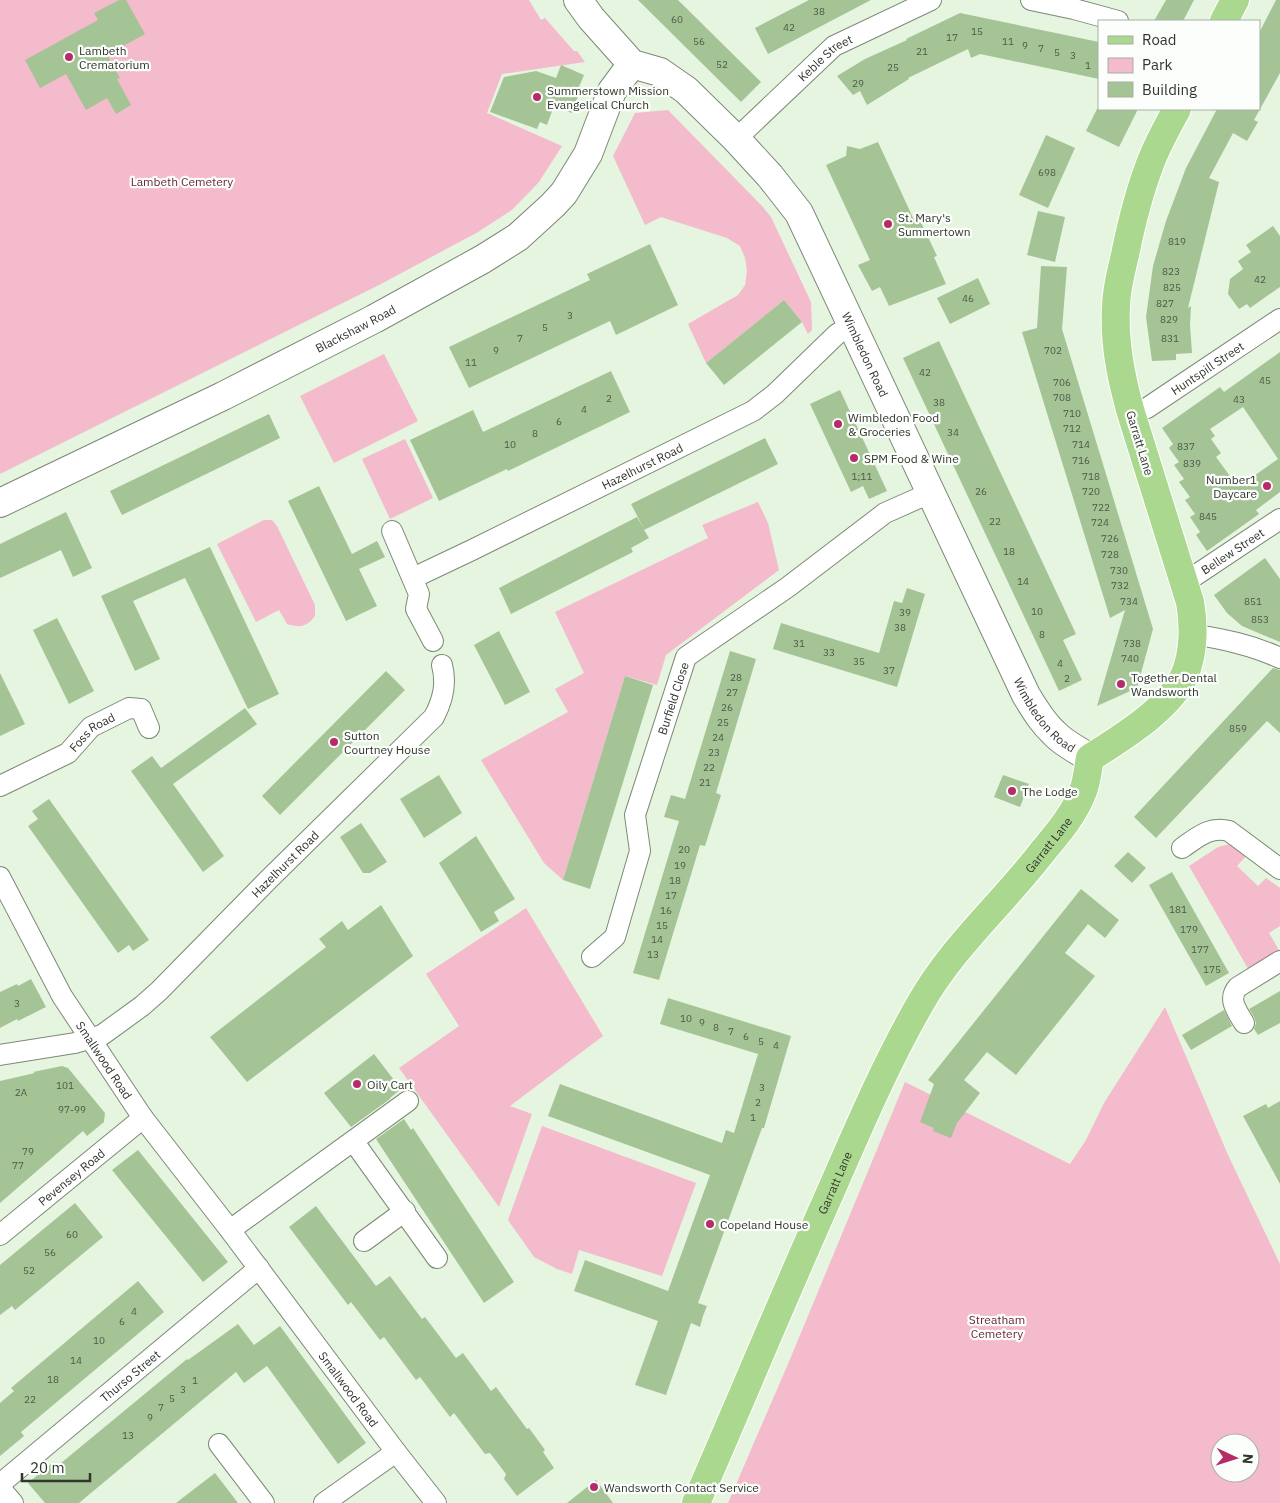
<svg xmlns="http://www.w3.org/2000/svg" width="1280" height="1503" viewBox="0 0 1280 1503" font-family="'IBM Plex Sans',sans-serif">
	<rect width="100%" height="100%" fill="#e6f5e0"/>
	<!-- green -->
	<g fill="#f3bbcb" fill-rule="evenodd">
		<polygon points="0,0 529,0 541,20 545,18 574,51 577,51 585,62 502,74 487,113 562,146 539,182 512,210 478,232 381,284 0,474"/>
		<polygon points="668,110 762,206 771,217 811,302 812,330 808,334 802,322 784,300 706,363 688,324 738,295 745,285 747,271 745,258 740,246 727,238 661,217 645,225 613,156 635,113"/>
		<polygon points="384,354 418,421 334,463 300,396"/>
		<polygon points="405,439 433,498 390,519 362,459"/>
		<polygon points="758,502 768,523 779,570 666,655 657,685 625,676 563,880 544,863 481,760 568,712 555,689 584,673 555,612 708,538 702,525"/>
		<path d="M264,520H272L277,526L315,605V616C306,627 301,628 287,624L279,610L256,622L217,544Z"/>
		<polygon points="1230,844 1248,854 1237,866 1258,886 1266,878 1280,888 1280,926 1269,933 1280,952 1250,972 1189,866 1218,847"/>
		<polygon points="526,908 603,1036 510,1106 532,1114 499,1207 399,1068 459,1026 426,974"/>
		<path d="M1165,1007L1228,1155L1280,1264V1503H728L788,1364L905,1082L1070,1164L1086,1140L1104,1103ZM1220,1443H1250V1473H1220Z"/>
		<polygon points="542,1126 696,1183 662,1276 579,1250 572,1274 557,1269 534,1257 508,1220"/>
	</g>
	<!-- building -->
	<g fill="#a5c496" fill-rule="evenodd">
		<polygon points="119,0 126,0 145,34 107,55 120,78 117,79 131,105 116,114 107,98 86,110 66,74 40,88 25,60 98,20 94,13"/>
		<polygon points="638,0 678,0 761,82 741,102"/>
		<polygon points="809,0 871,0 768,54 755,28"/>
		<polygon points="1166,0 1194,0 1183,21 1154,21"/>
		<polygon points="1276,0 1280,0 1280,73 1254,120 1258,122 1247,141 1233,133 1209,178 1219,182 1188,308 1191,306 1190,325 1192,353 1176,354 1176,360 1152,361 1146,317 1153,266 1166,221 1186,168 1217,109 1259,109 1259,33"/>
		<polygon points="960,13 1099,42 1099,79 980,54 971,58 968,49 908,78 909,79 867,105 860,91 853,95 837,76 865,59 907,40 906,39"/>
		<polygon points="561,65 584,75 579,87 581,88 572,113 554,106 547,125 540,122 537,129 490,112 504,77 536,71 556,78"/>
		<polygon points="1097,109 1138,109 1119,147 1086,131"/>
		<polygon points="1046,135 1075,148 1048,208 1019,195"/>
		<polygon points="878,142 914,220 919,218 937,256 934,257 946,284 889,306 880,287 872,291 858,265 870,260 826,165 846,156 847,146 860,149"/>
		<polygon points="1038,211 1065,217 1055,262 1027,255"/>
		<polygon points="1273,226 1280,236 1280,287 1250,308 1247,304 1239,309 1228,294 1230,279 1243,269 1238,261 1251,252 1246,245"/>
		<polygon points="650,244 678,305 616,335 610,321 469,388 449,347 590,280 587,274"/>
		<polygon points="1041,266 1067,267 1062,329 1153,629 1137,688 1097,706 1125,610 1110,618 1022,332 1037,328"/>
		<polygon points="978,278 990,304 950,324 937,298"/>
		<polygon points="784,300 802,322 724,385 706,363"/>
		<polygon points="939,341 1076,634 1063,640 1082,680 1059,691 903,358"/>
		<path d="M1280,352V492L1256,510L1259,514L1207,551L1196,535L1200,532L1190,517L1195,514L1185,500L1190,497L1179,482L1184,479L1174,465L1179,462L1169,448L1173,444L1162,428L1220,387L1224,392ZM1243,407L1278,459L1238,487L1216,457L1221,453L1211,439L1215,436L1210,429Z"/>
		<polygon points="611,371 630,412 508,471 507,469 439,501 410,440 473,410 483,432"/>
		<polygon points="840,390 887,491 869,499 863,486 851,492 810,404"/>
		<polygon points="269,414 280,438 122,515 110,491"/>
		<polygon points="765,438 778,464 644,530 649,538 631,548 633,552 511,614 499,588 637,517 644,529 631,504"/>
		<polygon points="319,486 352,554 377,541 385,557 359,569 377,606 346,621 288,501"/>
		<polygon points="66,512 92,568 73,577 61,550 0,578 0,544"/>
		<polygon points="210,547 279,694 248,709 185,578 133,601 160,659 135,671 101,596"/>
		<polygon points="1265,558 1280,579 1280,642 1242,626 1227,613 1214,595"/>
		<polygon points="907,588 925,594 897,687 773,649 781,623 879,653 894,601 902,603"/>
		<polygon points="57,618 94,691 69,704 33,630"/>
		<polygon points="499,631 530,692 505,705 474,645"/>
		<polygon points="730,651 756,659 716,793 721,795 705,846 700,845 659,980 633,973 679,821 664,817 671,795 685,799"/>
		<polygon points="1273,668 1280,670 1280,733 1267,721 1156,838 1134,817"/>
		<polygon points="386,671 405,690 280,815 262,796"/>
		<polygon points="0,673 25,724 0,736"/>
		<polygon points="625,676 653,685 590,889 563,880"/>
		<polygon points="245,708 257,724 173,784 224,856 203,872 131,771 152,756 161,768"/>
		<polygon points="439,775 462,813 424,838 400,799"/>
		<polygon points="1003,775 1029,784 1020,807 994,797"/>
		<polygon points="49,799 149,940 133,951 129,945 118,953 28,826 38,819 32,811"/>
		<polygon points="361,823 387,862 370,873 363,873 340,837"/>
		<polygon points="476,836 515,899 494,912 499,921 481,932 439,863"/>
		<polygon points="1128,852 1146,868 1132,883 1114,866"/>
		<polygon points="1172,872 1229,973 1206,986 1149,885"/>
		<polygon points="1081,889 1119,920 1105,938 1088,924 1065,953 1095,976 1016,1075 987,1052 964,1080 980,1093 957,1123 951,1138 933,1131 934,1128 920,1122 934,1084 928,1080"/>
		<polygon points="381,905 413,956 247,1082 210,1037 326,947 319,939 342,921 348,930"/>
		<polygon points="31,979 46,1007 18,1021 17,1019 0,1028 0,992 17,984 18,986"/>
		<polygon points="1280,991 1280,1023 1258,1035 1254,1029 1256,1023 1254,1017 1249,1009"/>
		<polygon points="668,998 791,1036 764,1128 762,1128 698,1303 707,1306 703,1316 700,1327 691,1323 666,1395 635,1385 658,1321 574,1291 585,1260 668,1291 710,1175 548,1116 560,1084 722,1143 726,1130 734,1133 758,1054 660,1024"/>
		<polygon points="1224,1010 1232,1026 1191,1050 1182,1035"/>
		<polygon points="374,1054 401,1089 390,1098 390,1099 351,1127 324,1093"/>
		<polygon points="62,1066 68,1068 105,1113 104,1122 87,1136 83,1131 0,1203 0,1081 35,1073 33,1072"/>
		<polygon points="1280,1101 1280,1184 1243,1116 1266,1104 1268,1108"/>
		<polygon points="404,1119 411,1130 413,1128 514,1282 484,1303 376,1139"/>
		<polygon points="138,1150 228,1262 203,1282 112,1170"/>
		<polygon points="75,1203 103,1237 15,1310 12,1306 0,1315 0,1265"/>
		<polygon points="316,1206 376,1286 390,1276 422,1319 425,1317 456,1358 463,1353 491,1391 496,1387 527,1429 529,1428 545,1450 543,1452 554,1468 517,1496 504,1479 506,1474 490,1453 485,1454 454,1413 450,1417 420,1377 416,1380 384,1337 380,1340 351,1302 348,1305 289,1227"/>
		<polygon points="138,1281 164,1312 21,1432 24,1436 0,1456 0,1403 14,1391 11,1388"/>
		<polygon points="238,1324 254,1345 280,1326 366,1443 338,1464 267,1366 244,1383 236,1372 79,1503 45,1503 28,1483 52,1463 55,1468 187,1359 188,1360"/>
		<polygon points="215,1473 238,1503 176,1503"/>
		<polygon points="596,1480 613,1503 567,1503"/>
	</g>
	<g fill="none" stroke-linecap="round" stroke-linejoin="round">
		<defs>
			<g id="street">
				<polyline points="1031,0 1074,9 1118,21"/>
				<path id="s1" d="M736,139L834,46L931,0"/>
				<path id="s2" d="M1131,413L1147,408L1280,319"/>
				<polyline points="392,531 419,594 416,609 433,641"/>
				<path id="s3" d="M413,578L472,550L753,411L775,394L837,334L852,325"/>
				<path id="s4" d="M1184,583L1280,519"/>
				<path d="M1192,634C1223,639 1252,645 1280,658"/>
				<path id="s5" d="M0,786L68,753L91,727L129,708L141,709L149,728"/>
				<path d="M1182,848C1198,837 1209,826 1229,831L1280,869"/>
				<path id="s6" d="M0,877L62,996L143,1118L230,1230L396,1452L436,1503"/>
				<path id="s7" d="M592,957L615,937L640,851L635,815L686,657L788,587L885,513L930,493"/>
				<path d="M1244,1023C1237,1011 1227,999 1238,987L1280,961"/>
				<path id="s8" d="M0,1055L75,1043L89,1039L102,1035L142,1006L159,991L269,879L434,717C443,700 447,684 442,665"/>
				<polyline points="354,1142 437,1258"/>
				<polyline points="230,1230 408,1101"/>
				<path id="s9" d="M0,1235L143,1118"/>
				<polyline points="364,1241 405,1211"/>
				<polyline points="219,1444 264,1503"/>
				<path id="s10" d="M0,1484L259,1268"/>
				<polyline points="0,1488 13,1503"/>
				<polyline points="324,1503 396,1452"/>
			</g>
			<g id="secondary">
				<path id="s11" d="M578,0L591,18L632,64L660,72L686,90L736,139L770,176L799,213L1026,695C1034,708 1042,722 1054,733C1064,744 1078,750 1090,758"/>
				<path id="s12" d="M0,503L223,396L374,319L483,259L518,237L553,205L564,193L588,154L612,91L632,64"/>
			</g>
			<g id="primary">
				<polyline points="1224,21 1235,0"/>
				<path id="s13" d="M696,1503C741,1400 784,1296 830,1193C858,1129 885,1065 920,1004C952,947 1003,903 1043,851C1058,833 1075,813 1083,791C1087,781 1088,768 1090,758C1121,738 1170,709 1185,674C1194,652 1194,624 1190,602L1131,413C1121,378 1114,344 1116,308C1116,290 1121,272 1125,255C1131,225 1139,193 1150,164C1157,145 1167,127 1177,109"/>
			</g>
		</defs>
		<!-- street casing -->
		<use href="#street" stroke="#7c8976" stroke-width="22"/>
		<!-- secondary casing -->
		<use href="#secondary" stroke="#7c8976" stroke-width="30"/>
		<!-- primary casing -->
		<use href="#primary" stroke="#fff" stroke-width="30"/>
		<!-- street -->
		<use href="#street" stroke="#fff" stroke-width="20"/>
		<!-- secondary -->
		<use href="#secondary" stroke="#fff" stroke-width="28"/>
		<!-- primary -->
		<use href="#primary" stroke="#abd88f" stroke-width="28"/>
	</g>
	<!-- markers -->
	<g fill="#b62b68" stroke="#fbfefa" stroke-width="2">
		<circle cx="69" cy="57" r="5"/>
		<circle cx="537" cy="97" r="5"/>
		<circle cx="888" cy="224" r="5"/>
		<circle cx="838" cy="424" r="5"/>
		<circle cx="854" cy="458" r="5"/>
		<circle cx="1267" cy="486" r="5"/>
		<circle cx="1121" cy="684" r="5"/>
		<circle cx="334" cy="742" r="5"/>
		<circle cx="1012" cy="791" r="5"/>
		<circle cx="357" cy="1084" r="5"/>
		<circle cx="710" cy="1224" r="5"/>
		<circle cx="594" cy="1487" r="5"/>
	</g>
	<g text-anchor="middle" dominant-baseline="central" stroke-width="4.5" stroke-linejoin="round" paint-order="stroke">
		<!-- number labels -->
		<g font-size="10" fill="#4d5947">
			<text x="819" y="11">38</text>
			<text x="677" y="19">60</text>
			<text x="789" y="27">42</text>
			<text x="977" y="31">15</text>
			<text x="952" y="37">17</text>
			<text x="699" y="41">56</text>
			<text x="1008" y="41">11</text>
			<text x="1025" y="45">9</text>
			<text x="1041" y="48">7</text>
			<text x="922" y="51">21</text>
			<text x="1057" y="52">5</text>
			<text x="1073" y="55">3</text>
			<text x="722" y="64">52</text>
			<text x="1088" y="65">1</text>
			<text x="893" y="67">25</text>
			<text x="858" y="83">29</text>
			<text x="1047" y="172">698</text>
			<text x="1177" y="241">819</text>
			<text x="1171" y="271">823</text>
			<text x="1260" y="279">42</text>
			<text x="1172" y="287">825</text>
			<text x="968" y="298">46</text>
			<text x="1165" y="303">827</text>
			<text x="570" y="315">3</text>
			<text x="1169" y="319">829</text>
			<text x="545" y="327">5</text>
			<text x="520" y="338">7</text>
			<text x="1170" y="338">831</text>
			<text x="496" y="350">9</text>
			<text x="1053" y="350">702</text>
			<text x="471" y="362">11</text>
			<text x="925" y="372">42</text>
			<text x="1265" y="380">45</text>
			<text x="1062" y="382">706</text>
			<text x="1062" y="397">708</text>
			<text x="609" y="398">2</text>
			<text x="1239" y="399">43</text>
			<text x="939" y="402">38</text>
			<text x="584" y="409">4</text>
			<text x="1072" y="413">710</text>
			<text x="559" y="421">6</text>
			<text x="1072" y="428">712</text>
			<text x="953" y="432">34</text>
			<text x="535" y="433">8</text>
			<text x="510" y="444">10</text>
			<text x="1081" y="444">714</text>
			<text x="1186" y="446">837</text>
			<text x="1081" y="460">716</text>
			<text x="1192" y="463">839</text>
			<text x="862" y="476">1;11</text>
			<text x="1091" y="476">718</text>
			<text x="981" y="491">26</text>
			<text x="1091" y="491">720</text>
			<text x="1101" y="507">722</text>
			<text x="1208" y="516">845</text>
			<text x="995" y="521">22</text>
			<text x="1100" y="522">724</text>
			<text x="1110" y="538">726</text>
			<text x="1009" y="551">18</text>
			<text x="1110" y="554">728</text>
			<text x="1119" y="570">730</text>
			<text x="1023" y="581">14</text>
			<text x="1120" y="585">732</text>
			<text x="1129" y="601">734</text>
			<text x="1253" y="601">851</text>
			<text x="1037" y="611">10</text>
			<text x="905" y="612">39</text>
			<text x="1260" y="619">853</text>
			<text x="900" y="627">38</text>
			<text x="1042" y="634">8</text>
			<text x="799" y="643">31</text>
			<text x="1132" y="643">738</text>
			<text x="829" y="652">33</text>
			<text x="1130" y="658">740</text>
			<text x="859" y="661">35</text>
			<text x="1060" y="663">4</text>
			<text x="889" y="670">37</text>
			<text x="736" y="677">28</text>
			<text x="1067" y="678">2</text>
			<text x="732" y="692">27</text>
			<text x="727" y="707">26</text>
			<text x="723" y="722">25</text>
			<text x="1238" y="728">859</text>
			<text x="718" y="737">24</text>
			<text x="714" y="752">23</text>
			<text x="709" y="767">22</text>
			<text x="705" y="782">21</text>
			<text x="684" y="849">20</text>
			<text x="680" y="865">19</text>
			<text x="675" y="880">18</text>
			<text x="671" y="895">17</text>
			<text x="1178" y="909">181</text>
			<text x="666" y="910">16</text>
			<text x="662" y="925">15</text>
			<text x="1189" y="929">179</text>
			<text x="657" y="939">14</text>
			<text x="1200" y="949">177</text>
			<text x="653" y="954">13</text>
			<text x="1212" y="969">175</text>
			<text x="17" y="1003">3</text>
			<text x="686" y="1018">10</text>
			<text x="702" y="1022">9</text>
			<text x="716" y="1027">8</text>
			<text x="731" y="1031">7</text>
			<text x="746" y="1036">6</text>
			<text x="761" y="1041">5</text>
			<text x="776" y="1045">4</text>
			<text x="65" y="1085">101</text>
			<text x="762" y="1087">3</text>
			<text x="21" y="1092">2A</text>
			<text x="758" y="1102">2</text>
			<text x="72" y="1109">97-99</text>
			<text x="753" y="1117">1</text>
			<text x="28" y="1151">79</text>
			<text x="18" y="1165">77</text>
			<text x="72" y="1234">60</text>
			<text x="50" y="1252">56</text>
			<text x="29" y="1270">52</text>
			<text x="134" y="1311">4</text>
			<text x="122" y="1321">6</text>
			<text x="99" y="1340">10</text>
			<text x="76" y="1360">14</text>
			<text x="53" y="1379">18</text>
			<text x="195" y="1380">1</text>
			<text x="183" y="1389">3</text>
			<text x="172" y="1398">5</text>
			<text x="30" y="1399">22</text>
			<text x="161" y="1407">7</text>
			<text x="150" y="1417">9</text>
			<text x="128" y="1435">13</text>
		</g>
		<!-- poi labels -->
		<g font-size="12" fill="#30352d" stroke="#fbfefa" text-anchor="start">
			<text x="79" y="50">Lambeth<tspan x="79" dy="14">Crematorium</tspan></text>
			<text x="547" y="90">Summerstown Mission<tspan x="547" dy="14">Evangelical Church</tspan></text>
			<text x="898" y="217">St. Mary's<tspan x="898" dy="14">Summertown</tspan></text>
			<text x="848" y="417">Wimbledon Food<tspan x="848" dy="14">&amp; Groceries</tspan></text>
			<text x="864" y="458">SPM Food &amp; Wine</text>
			<text x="1257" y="479" text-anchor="end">Number1<tspan x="1257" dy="14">Daycare</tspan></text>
			<text x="1131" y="677">Together Dental<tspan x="1131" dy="14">Wandsworth</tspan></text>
			<text x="344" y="735">Sutton<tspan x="344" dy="14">Courtney House</tspan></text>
			<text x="1022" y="791">The Lodge</text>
			<text x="367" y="1084">Oily Cart</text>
			<text x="720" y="1224">Copeland House</text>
			<text x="604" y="1487">Wandsworth Contact Service</text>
		</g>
		<!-- street labels -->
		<g font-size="12" fill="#30352d" stroke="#fbfefa">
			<text stroke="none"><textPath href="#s1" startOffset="121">Keble Street</textPath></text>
			<text stroke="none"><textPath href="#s12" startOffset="396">Blackshaw Road</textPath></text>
			<text stroke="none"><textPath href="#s11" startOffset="468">Wimbledon Road</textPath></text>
			<text stroke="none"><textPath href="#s2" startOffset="89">Huntspill Street</textPath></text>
			<text transform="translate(1140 443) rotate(73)">Garratt Lane</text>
			<text stroke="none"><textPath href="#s3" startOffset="255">Hazelhurst Road</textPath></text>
			<text stroke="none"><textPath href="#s4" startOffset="58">Bellew Street</textPath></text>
			<text stroke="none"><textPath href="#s7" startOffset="279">Burfield Close</textPath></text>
			<text stroke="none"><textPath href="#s11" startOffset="872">Wimbledon Road</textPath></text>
			<text stroke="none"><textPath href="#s5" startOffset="108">Foss Road</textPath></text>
			<text stroke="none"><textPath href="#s13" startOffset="752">Garratt Lane</textPath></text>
			<text stroke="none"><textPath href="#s8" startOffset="355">Hazelhurst Road</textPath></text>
			<text stroke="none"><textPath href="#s6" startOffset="211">Smallwood Road</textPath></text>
			<text stroke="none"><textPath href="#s9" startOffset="92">Pevensey Road</textPath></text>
			<text stroke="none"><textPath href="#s13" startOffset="349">Garratt Lane</textPath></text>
			<text stroke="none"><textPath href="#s10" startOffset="169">Thurso Street</textPath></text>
			<text stroke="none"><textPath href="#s6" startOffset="621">Smallwood Road</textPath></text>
		</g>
		<!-- park labels -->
		<g font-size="12" fill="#6a2540" stroke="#fbfefa">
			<text x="182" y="181">Lambeth Cemetery</text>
			<text x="997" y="1319">Streatham<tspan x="997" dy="14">Cemetery</tspan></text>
		</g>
	</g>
	<!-- legend -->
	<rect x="1098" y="20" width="162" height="90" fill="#fbfefa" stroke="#aaaea8"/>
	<rect x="1108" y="36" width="25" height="8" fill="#abd88f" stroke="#aaaea8"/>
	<text x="1142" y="45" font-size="15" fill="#30352d">Road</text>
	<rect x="1108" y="58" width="25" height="15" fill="#f3bbcb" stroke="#aaaea8"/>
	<text x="1142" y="70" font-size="15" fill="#30352d">Park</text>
	<rect x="1108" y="82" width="25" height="15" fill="#a5c496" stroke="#aaaea8"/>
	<text x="1142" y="95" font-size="15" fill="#30352d">Building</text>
	<!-- north arrow -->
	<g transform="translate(1235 1458) rotate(94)"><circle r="24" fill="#fbfefa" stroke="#aaaea8"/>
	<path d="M0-4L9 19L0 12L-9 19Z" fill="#b62b68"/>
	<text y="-8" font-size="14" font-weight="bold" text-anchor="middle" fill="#30352d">N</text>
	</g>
	<!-- scale -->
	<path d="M22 1473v8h68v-8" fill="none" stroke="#30352d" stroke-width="2.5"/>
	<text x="30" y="1473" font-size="15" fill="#30352d" stroke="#fbfefa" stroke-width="4" paint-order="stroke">20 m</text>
</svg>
